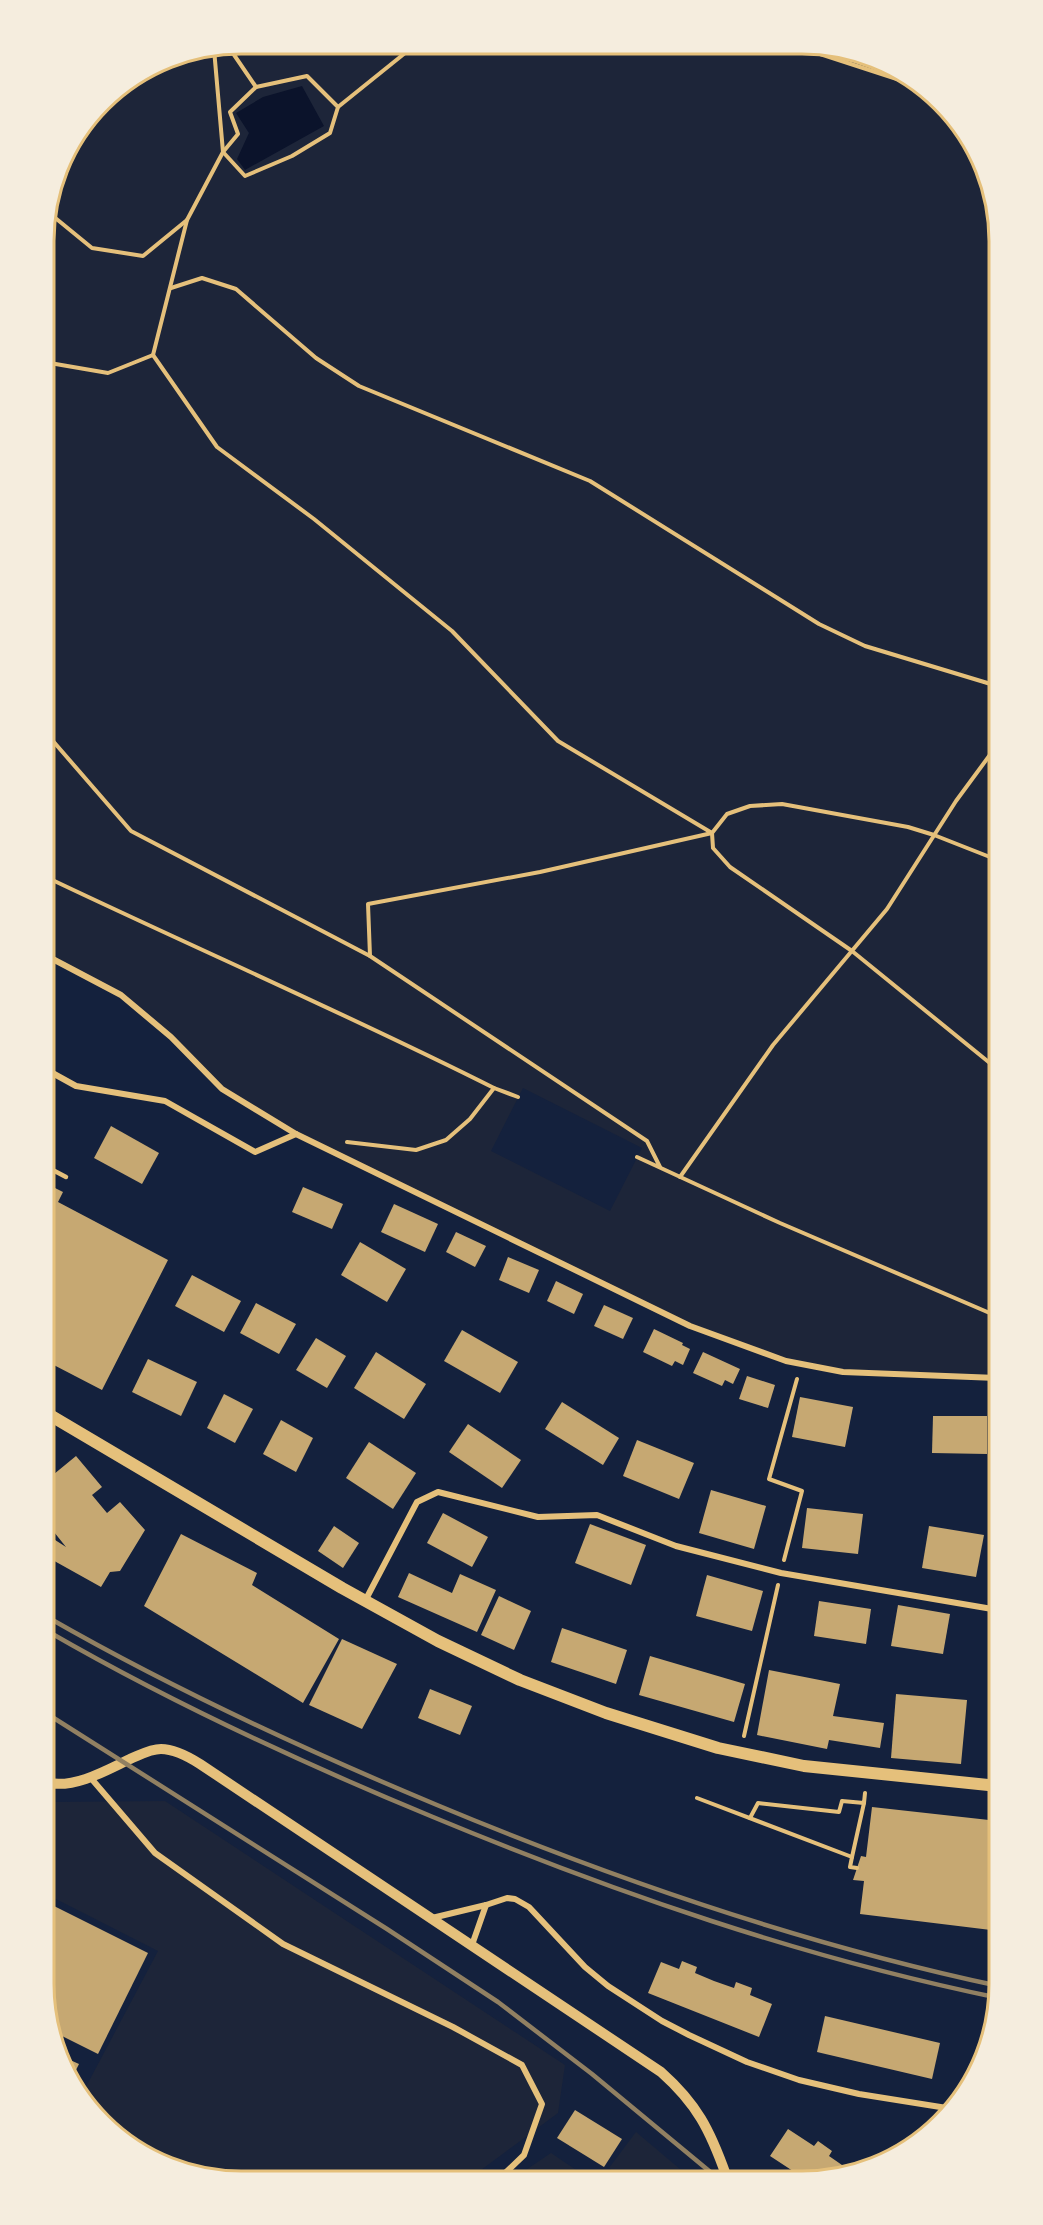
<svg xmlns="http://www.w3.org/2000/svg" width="1043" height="2225" viewBox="0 0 1043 2225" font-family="Manrope,sans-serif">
	<rect width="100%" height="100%" fill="#14213d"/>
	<!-- green -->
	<g fill="#1d2539" fill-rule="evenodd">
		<path d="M241,44L840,47L932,93L973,142L993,190L997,1378L843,1372L786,1361L690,1326L296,1134L222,1089L121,995L47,956L44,228L64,153L111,93L166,58ZM237,113L323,126L238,159L249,133ZM523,1088L642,1148L610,1211L491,1151Z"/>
		<polygon points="165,1801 565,2065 558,2113 477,2173 476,2176 203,2178 111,2132 80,2098 158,1951 50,1896 50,1802"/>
		<polygon points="636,2132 687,2175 618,2176 609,2168"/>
		<polygon points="551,2153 585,2176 516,2176 517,2176"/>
	</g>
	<!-- water -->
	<polygon fill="#0b132b" points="302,86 324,126 245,170 237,159 249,133 236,113 263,97"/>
	<!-- building -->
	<g fill="#c6a872">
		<polygon points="111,1126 159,1153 142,1184 94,1158"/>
		<polygon points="47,1184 63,1192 58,1202 168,1260 102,1390 48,1362"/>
		<polygon points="303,1187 343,1204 332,1229 292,1212"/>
		<polygon points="394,1204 438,1224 425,1252 381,1232"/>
		<polygon points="456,1232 486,1246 475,1267 446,1252"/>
		<polygon points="360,1242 406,1269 387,1302 341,1275"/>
		<polygon points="508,1257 539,1270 529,1293 499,1280"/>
		<polygon points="192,1275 241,1301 224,1332 175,1306"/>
		<polygon points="556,1281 583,1294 574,1314 547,1301"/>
		<polygon points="256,1303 296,1324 279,1354 240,1333"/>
		<polygon points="604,1305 633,1318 623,1339 594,1326"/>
		<polygon points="654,1329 683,1343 682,1345 690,1349 683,1365 675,1361 672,1366 643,1352"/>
		<polygon points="462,1330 518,1362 500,1393 444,1361"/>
		<polygon points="316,1338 346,1356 327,1388 296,1370"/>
		<polygon points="376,1352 426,1384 404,1419 354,1388"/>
		<polygon points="703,1352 740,1369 733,1384 725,1380 722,1386 693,1373"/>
		<polygon points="148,1359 197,1382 181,1416 132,1392"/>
		<polygon points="747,1376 775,1385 768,1408 739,1399"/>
		<polygon points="224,1394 253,1409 235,1443 207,1428"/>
		<polygon points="800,1397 853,1407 845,1447 792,1437"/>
		<polygon points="562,1402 619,1438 603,1465 545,1429"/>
		<polygon points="933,1416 987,1416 987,1454 932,1453"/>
		<polygon points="281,1420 313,1438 296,1472 263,1454"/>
		<polygon points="468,1424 521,1460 502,1488 449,1452"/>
		<polygon points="637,1440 694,1463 679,1499 623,1476"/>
		<polygon points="369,1442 416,1473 393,1509 346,1478"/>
		<polygon points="76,1456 102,1487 92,1495 107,1513 120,1502 145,1530 120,1571 110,1572 101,1587 49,1558 49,1543 52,1538 66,1547 54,1532 49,1537 48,1479"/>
		<polygon points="711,1490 766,1506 754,1549 699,1533"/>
		<polygon points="807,1508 863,1514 858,1554 802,1548"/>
		<polygon points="443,1513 488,1537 472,1567 427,1543"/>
		<polygon points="590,1524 646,1545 631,1585 575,1563"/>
		<polygon points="334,1526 359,1543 343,1568 318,1551"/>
		<polygon points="929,1526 984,1535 976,1577 922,1568"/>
		<polygon points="181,1534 257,1573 252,1585 339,1639 303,1703 144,1606"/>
		<polygon points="409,1573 452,1593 460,1574 496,1590 477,1632 398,1597"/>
		<polygon points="707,1575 763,1591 752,1631 696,1616"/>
		<polygon points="499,1596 531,1611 514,1650 481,1635"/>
		<polygon points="819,1601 871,1609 866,1644 814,1636"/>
		<polygon points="898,1605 950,1614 943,1654 891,1646"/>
		<polygon points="562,1628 627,1650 616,1684 551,1662"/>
		<polygon points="342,1639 397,1664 362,1729 309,1705"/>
		<polygon points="650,1656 745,1684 734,1722 639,1695"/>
		<polygon points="769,1670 840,1684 833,1716 884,1723 880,1748 829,1740 827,1749 757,1735"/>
		<polygon points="430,1689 472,1706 460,1735 418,1718"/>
		<polygon points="896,1694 967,1700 961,1764 891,1758"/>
		<polygon points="872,1807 998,1821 999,1931 860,1914 864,1881 853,1880 861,1856 866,1857"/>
		<polygon points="50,1904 148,1953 98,2054 50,2030"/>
		<polygon points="682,1961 697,1967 695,1973 714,1981 734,1988 736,1982 752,1988 750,1995 772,2004 759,2037 648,1993 661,1962 679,1969"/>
		<polygon points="825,2016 940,2043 932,2079 817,2052"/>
		<polygon points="59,2055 79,2064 71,2080"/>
		<polygon points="575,2110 622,2139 604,2167 557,2138"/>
		<polygon points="788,2129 814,2146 818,2141 832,2151 829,2156 855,2174 799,2175 770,2156"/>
	</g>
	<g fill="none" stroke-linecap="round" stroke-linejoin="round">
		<!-- path -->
		<g stroke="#e5c07b" stroke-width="4">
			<polyline points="564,46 619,53 817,53 903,81 934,95"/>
			<polyline points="214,49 223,152 245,176 292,156 330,133 338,107 307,76 256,87 228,46"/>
			<polyline points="338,107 415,45"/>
			<polyline points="48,212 92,248 143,256 187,220"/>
			<polyline points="171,288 202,278 236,289 316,358 359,386 590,481 819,624 865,646 994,685"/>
			<polyline points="153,355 217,447 314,519 452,631 558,741 712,833"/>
			<polyline points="44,362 108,373 153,355 187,220 223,152 238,134 230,112 256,87"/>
			<polyline points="46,733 131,831 370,956 647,1141 660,1167"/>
			<polyline points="995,859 934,835 908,827 782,804 750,806 727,814 712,833 713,848 730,867 852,951 996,1068"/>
			<path d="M46,877C195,948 347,1014 494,1088"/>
			<polyline points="370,956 368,904 540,872 712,833"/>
			<polyline points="347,1142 416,1150 446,1140 470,1119 494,1088 518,1097"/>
			<polyline points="637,1157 780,1223 992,1314 997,1326"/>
			<polyline points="680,1177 773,1045 887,909 956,801 995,748"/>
			<polyline points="784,1560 802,1491 769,1479 797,1379"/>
			<polyline points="744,1736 778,1585"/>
			<polyline points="697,1798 852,1857 850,1867 857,1868"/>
			<polyline points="750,1818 758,1803 839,1812 842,1801 864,1803 865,1793"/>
			<polyline points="852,1857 864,1803"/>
		</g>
		<!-- service -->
		<polyline stroke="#e5c07b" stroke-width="4.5" points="47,1167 66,1177"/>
		<!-- minor -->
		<g stroke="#e5c07b" stroke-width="6">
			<polyline points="47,956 121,995 171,1037 222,1089 296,1134 690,1326 786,1361 843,1372 997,1378"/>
			<polyline points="47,1070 76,1086 165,1101 255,1152 296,1134"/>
			<polyline points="365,1601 417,1502 438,1492 538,1517 597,1515 676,1546 781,1573 998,1610"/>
			<polyline points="90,1777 155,1853 283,1944 453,2027 522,2065 542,2104 524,2155 502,2176"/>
			<polyline points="432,1918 486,1905 507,1898 515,1899 529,1907 585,1967 608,1986 662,2021 689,2035 747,2062 799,2080 859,2094 953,2109"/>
			<polyline points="472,1945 486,1905"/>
		</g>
		<!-- tertiary -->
		<path stroke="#e5c07b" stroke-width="10" d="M49,1783C76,1788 107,1770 130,1759C140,1755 150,1749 161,1749C175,1749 189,1757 200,1764L661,2072C697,2104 710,2130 726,2175"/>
		<!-- secondary -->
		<polyline stroke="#e5c07b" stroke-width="12" points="48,1414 342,1588 438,1641 520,1680 606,1713 718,1748 804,1766 998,1786"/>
		<!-- rail -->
		<g stroke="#918062" stroke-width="4.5">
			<path d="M49,1618C173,1689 305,1750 437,1805C619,1881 806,1945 999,1986"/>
			<path d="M49,1632C172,1703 302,1763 433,1817C616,1893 804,1958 999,1998"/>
			<polyline points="49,1715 387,1929 498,2002 592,2074 714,2175"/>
		</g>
	</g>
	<!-- crop -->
	<path d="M0 0H1043V2225H0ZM241 54H802A187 187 0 0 1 989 241V1984A187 187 0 0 1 802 2171H241A187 187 0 0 1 54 1984V241A187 187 0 0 1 241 54Z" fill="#f5edde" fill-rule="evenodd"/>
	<path fill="none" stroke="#e5c07b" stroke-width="3" d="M241 54H802A187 187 0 0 1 989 241V1984A187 187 0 0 1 802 2171H241A187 187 0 0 1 54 1984V241A187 187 0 0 1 241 54Z"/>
</svg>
